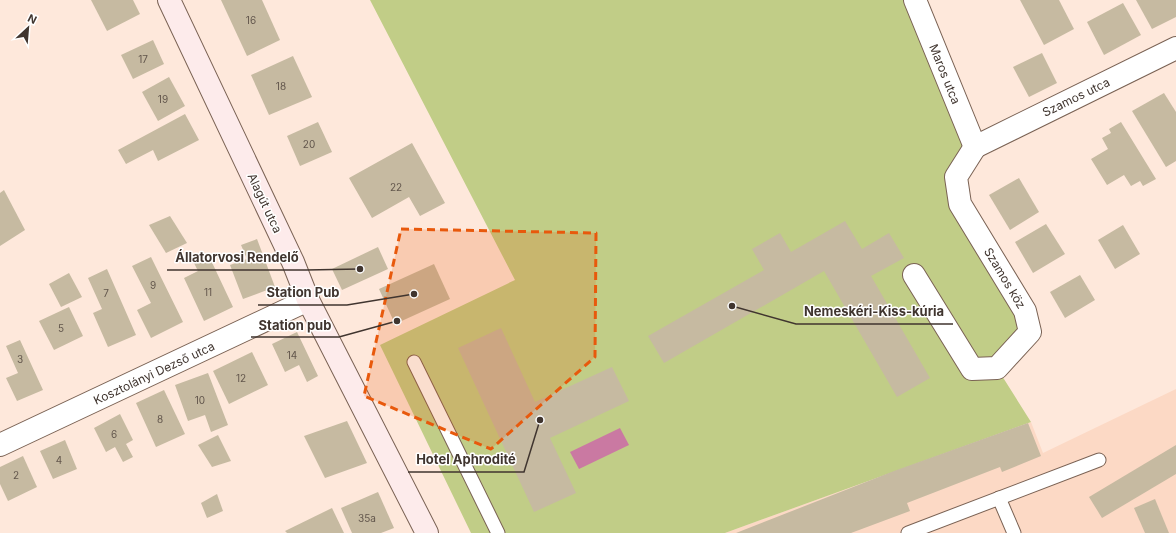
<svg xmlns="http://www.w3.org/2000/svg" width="1176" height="533" viewBox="0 0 1176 533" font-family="Inter,sans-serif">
	<rect width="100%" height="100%" fill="#fee8db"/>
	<!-- built -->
	<polygon fill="#fcd9c5" points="1176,389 1176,533 725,533 1031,422 1043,453"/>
	<!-- green -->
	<polygon fill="#c1cd87" points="370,0 915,0 975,147 956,177 1030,332 997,368 1031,422 725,533 471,533 380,345 515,280"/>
	<!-- water -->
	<polygon fill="#ca79a2" points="620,428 629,445 579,469 570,452"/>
	<!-- building -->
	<g fill="#c6baa1">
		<polygon points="91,0 133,0 140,14 107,31"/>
		<polygon points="221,0 262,0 280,40 247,56"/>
		<polygon points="1020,0 1059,0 1074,29 1044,45"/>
		<polygon points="1136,0 1176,0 1176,17 1152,29"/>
		<polygon points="1123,3 1141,35 1104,55 1087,22"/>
		<polygon points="153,40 164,64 133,79 121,55"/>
		<polygon points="1042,53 1057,83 1029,97 1013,67"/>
		<polygon points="293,56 312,97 269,115 251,75"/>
		<polygon points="169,77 185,106 158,121 142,92"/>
		<polygon points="1164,93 1176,112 1176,161 1166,167 1132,111"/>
		<polygon points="185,114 199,140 158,161 153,150 126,164 118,150"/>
		<polygon points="318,122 332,152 300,166 287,136"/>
		<polygon points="1121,122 1156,179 1143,186 1140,181 1131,186 1124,175 1107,185 1091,159 1108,149 1102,138 1111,133 1109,129"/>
		<polygon points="412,143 445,203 420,216 409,197 372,218 349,178"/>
		<polygon points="1019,178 1039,212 1010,230 989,195"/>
		<polygon points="4,190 25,230 0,246 0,193"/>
		<polygon points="170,216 187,243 166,253 149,225"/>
		<polygon points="845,221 862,249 889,233 904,258 871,276 930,378 897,397 824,271 664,363 648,336 764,270 752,249 780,233 791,252"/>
		<polygon points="1046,224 1065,254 1033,273 1015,242"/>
		<polygon points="1123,225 1140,254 1115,269 1098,240"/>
		<polygon points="257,239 275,287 243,299 230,265 247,259 241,245"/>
		<polygon points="378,247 388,269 342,290 332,269"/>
		<polygon points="208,254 233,307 204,321 184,278 198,271 193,261"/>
		<polygon points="151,257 183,322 151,338 137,310 151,303 132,266"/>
		<polygon points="434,264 450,299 395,324 379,289"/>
		<polygon points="107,269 136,335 108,347 93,313 102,309 88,278"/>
		<polygon points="69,273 82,297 61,307 49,284"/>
		<polygon points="1080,275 1095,300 1065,318 1050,292"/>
		<polygon points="69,307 83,336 54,350 39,321"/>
		<polygon points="501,328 535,402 612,367 629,401 550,438 576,493 534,512 458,348"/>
		<polygon points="297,332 318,376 307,382 299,365 285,372 272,344"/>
		<polygon points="20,340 43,390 17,401 6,378 18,373 6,346"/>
		<polygon points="252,352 268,385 229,404 213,371"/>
		<polygon points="208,373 228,425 211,432 205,415 188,421 175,385"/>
		<polygon points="164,390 185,434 156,447 136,403"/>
		<polygon points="120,414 133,440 126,444 133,457 123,462 115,447 106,452 94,428"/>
		<polygon points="347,421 367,463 325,478 304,436"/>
		<polygon points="1028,423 1041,456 1002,472 1000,467 907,503 910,511 851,533 736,533 894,471"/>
		<polygon points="218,435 231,461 212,467 198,445"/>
		<polygon points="65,440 77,469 53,479 40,451"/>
		<polygon points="1176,445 1176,474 1102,518 1089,497"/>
		<polygon points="23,456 37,487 8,501 0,484 0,467"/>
		<polygon points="378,492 394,528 381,533 352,533 341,508"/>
		<polygon points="217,494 223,511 207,518 201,503"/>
		<polygon points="1155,499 1169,533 1145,533 1134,508"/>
		<polygon points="332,508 344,533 287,533 285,531"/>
	</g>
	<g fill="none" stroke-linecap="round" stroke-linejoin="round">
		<defs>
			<g id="lane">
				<polyline points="414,362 498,533"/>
				<polyline points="999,498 1014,533"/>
				<polyline points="908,533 1099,460"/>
			</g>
			<g id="street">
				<polyline points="915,0 975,147"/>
				<polyline points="975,147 1176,48"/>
				<polyline points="914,275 972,369 997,368 1030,332 1025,311 960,204 956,177 975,147"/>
				<polyline points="0,445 308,300"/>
			</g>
			<polyline id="secondary" points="169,0 293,262 308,300 427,533"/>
		</defs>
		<!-- lane casing -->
		<use href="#lane" stroke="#7a6254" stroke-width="15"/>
		<!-- street casing -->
		<use href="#street" stroke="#7a6254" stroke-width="24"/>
		<!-- secondary casing -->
		<use href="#secondary" stroke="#7a6254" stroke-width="24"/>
		<!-- lane -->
		<use href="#lane" stroke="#fff" stroke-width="13"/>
		<!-- street -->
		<use href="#street" stroke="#fff" stroke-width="22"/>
		<!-- secondary -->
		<use href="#secondary" stroke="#fdebeb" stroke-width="22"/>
	</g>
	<!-- marked area -->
	<path fill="#e8590c" fill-opacity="0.2" stroke="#e8590c" stroke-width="3" stroke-dasharray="8 5" stroke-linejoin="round" d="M401,229L596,233L595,357L491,449L364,396Z"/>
	<g text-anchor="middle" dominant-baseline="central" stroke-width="3" stroke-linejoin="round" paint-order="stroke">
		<!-- number labels -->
		<g font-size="10" fill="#62564c">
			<text x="251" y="20">16</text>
			<text x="143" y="59">17</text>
			<text x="281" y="86">18</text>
			<text x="163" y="99">19</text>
			<text x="309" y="144">20</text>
			<text x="396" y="187">22</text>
			<text x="153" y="285">9</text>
			<text x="208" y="292">11</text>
			<text x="106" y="293">7</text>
			<text x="61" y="328">5</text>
			<text x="292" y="355">14</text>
			<text x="20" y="359">3</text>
			<text x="241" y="378">12</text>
			<text x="200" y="400">10</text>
			<text x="160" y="419">8</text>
			<text x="114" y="434">6</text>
			<text x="59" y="460">4</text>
			<text x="16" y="475">2</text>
			<text x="367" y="518">35a</text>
		</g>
		<!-- street labels -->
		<g font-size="12" fill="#40352f" stroke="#fff">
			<text transform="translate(945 74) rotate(68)">Maros utca</text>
			<text transform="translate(1076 97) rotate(-26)">Szamos utca</text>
			<text transform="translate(265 203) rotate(65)">Alagút utca</text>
			<text transform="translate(1005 278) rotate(59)">Szamos köz</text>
			<text transform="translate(154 373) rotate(-25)">Kosztolányi Dezső utca</text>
		</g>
	</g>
	<!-- callouts -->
	<path fill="none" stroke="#40352f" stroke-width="1.5" d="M360 269L306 270H167M414 294L347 305H258M732 306L796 324H953M397 321L339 337H251M540 420L524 472H408"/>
	<g fill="#40352f" stroke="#fff" stroke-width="1.5">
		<circle cx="360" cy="269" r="4"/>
		<circle cx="414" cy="294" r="4"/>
		<circle cx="732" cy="306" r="4"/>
		<circle cx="397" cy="321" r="4"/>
		<circle cx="540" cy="420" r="4"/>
	</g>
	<g font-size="13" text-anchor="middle" font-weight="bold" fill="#40352f" stroke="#fff" stroke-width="3" stroke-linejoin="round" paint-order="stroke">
		<text x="237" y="262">Állatorvosi Rendelő</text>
		<text x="303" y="297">Station Pub</text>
		<text x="874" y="316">Nemeskéri-Kiss-kúria</text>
		<text x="295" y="330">Station pub</text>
		<text x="466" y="464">Hotel Aphrodité</text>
	</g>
	<!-- north arrow -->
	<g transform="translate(28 28) rotate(26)" stroke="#ffffff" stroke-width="3" paint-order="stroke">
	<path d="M0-3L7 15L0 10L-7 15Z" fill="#40352f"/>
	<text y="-6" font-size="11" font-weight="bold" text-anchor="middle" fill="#40352f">N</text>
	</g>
</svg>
